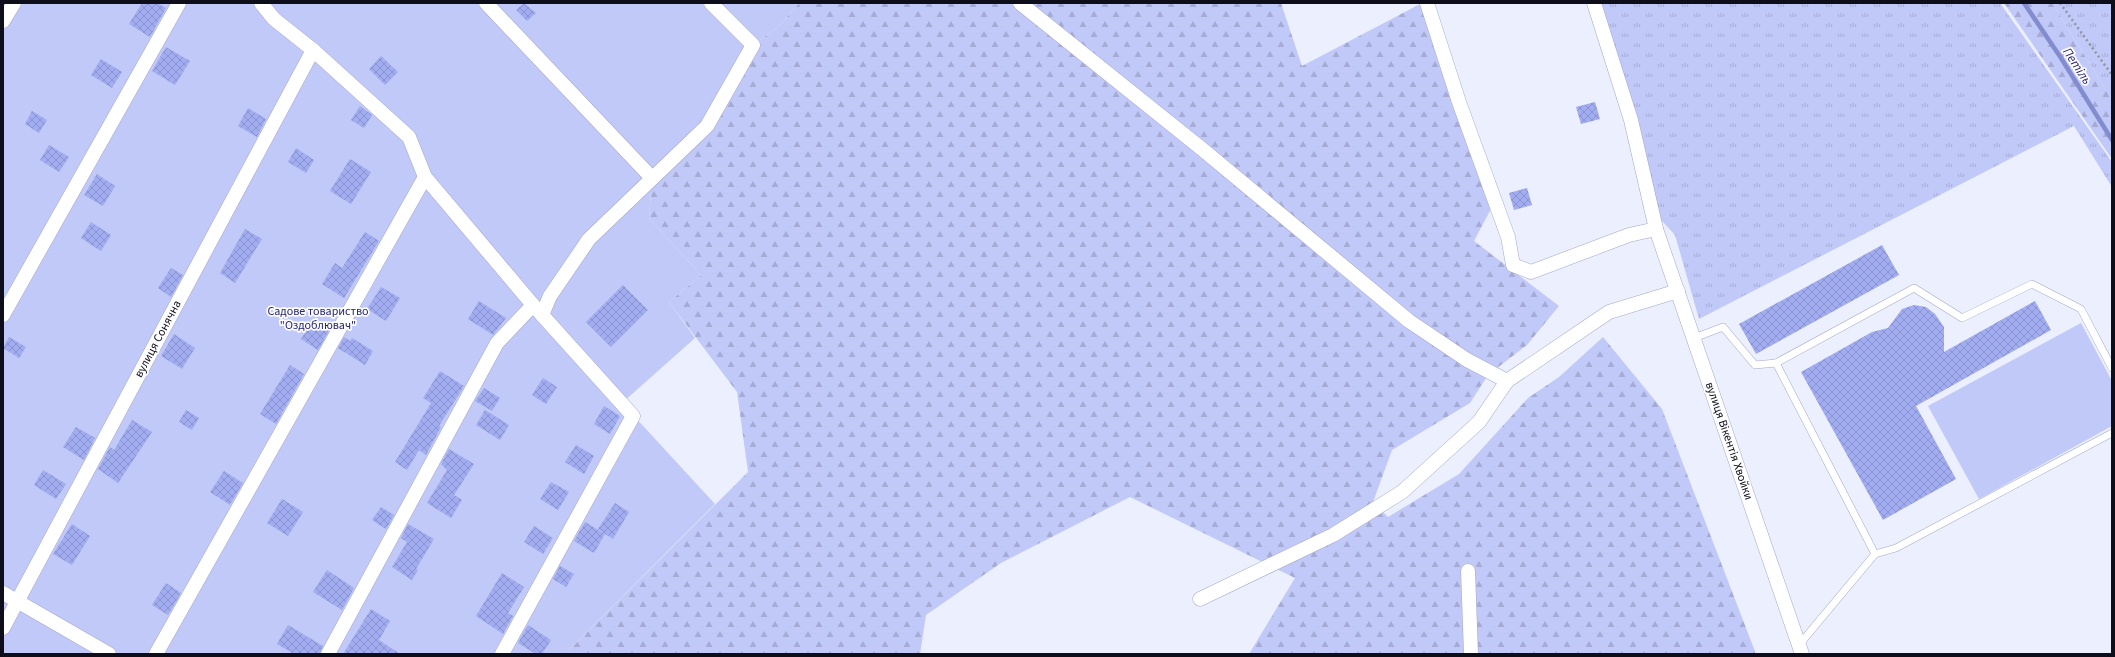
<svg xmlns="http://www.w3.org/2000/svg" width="2115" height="657" viewBox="0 0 2115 657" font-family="'Source Sans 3',sans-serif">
	<defs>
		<pattern id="grass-tufts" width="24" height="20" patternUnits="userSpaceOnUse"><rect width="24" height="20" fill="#c1c9f8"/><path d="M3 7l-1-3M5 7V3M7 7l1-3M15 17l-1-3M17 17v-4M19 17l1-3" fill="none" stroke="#a5abd4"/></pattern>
		<pattern id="forest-firs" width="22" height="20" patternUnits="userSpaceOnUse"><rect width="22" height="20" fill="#c1c9f8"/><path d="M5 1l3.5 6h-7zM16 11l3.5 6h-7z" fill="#a5abd4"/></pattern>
		<pattern id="building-cross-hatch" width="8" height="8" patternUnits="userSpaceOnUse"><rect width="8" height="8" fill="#a1acf1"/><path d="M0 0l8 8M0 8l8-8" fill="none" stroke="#8993ce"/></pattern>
	</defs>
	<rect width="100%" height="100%" fill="#eceffd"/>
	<!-- grass -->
	<g fill="url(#grass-tufts)">
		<polygon points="1594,3 2000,3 2112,162 2112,187 2074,126 1699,319 1675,235 1650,208"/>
		<polygon points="2052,3 2112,3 2112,100"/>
	</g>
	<!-- forest -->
	<g fill="url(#forest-firs)">
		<polygon points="799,3 1281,3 1302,66 1422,3 1495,201 1474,241 1559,306 1527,345 1488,375 1470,403 1392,450 1373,502 1388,517 1459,474 1528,398 1559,377 1603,337 1662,409 1756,654 1249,654 1295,578 1130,497 1001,563 926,615 920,654 565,654 748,472 737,392 669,302 701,275 649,218 652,178 753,45 778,27"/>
		<polygon points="2004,3 2052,3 2112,100 2112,159"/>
	</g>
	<!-- garden -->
	<g fill="#c1c9f8">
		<polygon points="3,3 799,3 778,27 753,45 707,126 652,178 649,218 701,275 669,302 695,338 622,403 715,504 565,654 3,654"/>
		<polygon points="2081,323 2112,381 2112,426 1979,499 1928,406"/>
	</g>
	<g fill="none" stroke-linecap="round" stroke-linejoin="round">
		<!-- stream -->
		<polyline stroke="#828ccf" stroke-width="4.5" points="2024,3 2061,58 2112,140"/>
	</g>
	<!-- building -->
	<g fill="url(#building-cross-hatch)">
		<polygon points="142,3 158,3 166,8 150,37 129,24"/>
		<polygon points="524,3 536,13 527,21 516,10"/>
		<polygon points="166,47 190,61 175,85 152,71"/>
		<polygon points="381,56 398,72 385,85 369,69"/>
		<polygon points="101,59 122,72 112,88 91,75"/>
		<polygon points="1595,102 1600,119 1581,124 1576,107"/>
		<polygon points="360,106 372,115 364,128 351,120"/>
		<polygon points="248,108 266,119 257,137 238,126"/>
		<polygon points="32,111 47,120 39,133 25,124"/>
		<polygon points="49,145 69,157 59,172 40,160"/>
		<polygon points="296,148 314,160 306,173 288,162"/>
		<polygon points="350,159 371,172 351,204 330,191"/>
		<polygon points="97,174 115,186 103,206 84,195"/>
		<polygon points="1527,188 1532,205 1514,210 1509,193"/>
		<polygon points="91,222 111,235 101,251 81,238"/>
		<polygon points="245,229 262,239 235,283 220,273"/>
		<polygon points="365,232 379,241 344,298 322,284 335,263 342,268"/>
		<polygon points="1882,245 1899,275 1756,354 1739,324"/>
		<polygon points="171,268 183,275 171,297 158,288"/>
		<polygon points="623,285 648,310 611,347 586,322"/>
		<polygon points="381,287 400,298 386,321 367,309"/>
		<polygon points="479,301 506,318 493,335 468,319"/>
		<polygon points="2035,301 2051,330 1916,406 1956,479 1883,520 1801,372 1872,332 1888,328 1902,309 1914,305 1926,307 1935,314 1944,327 1944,352"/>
		<polygon points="314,319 330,329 318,350 301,339"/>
		<polygon points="174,334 195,348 182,369 161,356"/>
		<polygon points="9,337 26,347 19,358 3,348"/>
		<polygon points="344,337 350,341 352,338 373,351 365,365 338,348"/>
		<polygon points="290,365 304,374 276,424 260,414"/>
		<polygon points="440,371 464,386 439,426 441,427 426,455 419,450 407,470 395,462 431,403 423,398"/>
		<polygon points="543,378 557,387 546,404 532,395"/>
		<polygon points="484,388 500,398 492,411 475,401"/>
		<polygon points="604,406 620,416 610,434 594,424"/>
		<polygon points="186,410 199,418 192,430 179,422"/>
		<polygon points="485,410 509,425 500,440 476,425"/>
		<polygon points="132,420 152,432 118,483 98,469 110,447 114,450"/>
		<polygon points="76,427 95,438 84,460 63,447"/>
		<polygon points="576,445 594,456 584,474 565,462"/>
		<polygon points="449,449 474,464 454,495 462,500 451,518 427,503 447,470 441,464"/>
		<polygon points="43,470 66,484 56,499 34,485"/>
		<polygon points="224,471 243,483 230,505 210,492"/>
		<polygon points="551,482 569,492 558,510 540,499"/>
		<polygon points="282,499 303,512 288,536 267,523"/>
		<polygon points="615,503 629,512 613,539 598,529"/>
		<polygon points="381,507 394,515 386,529 372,520"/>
		<polygon points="585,522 605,534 594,553 574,541"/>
		<polygon points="72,524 90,536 72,565 53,554"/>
		<polygon points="408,524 434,539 416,569 418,570 412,580 392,567 407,542 401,538"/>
		<polygon points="534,526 553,538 543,554 524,542"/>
		<polygon points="560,566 574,574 566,587 553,579"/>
		<polygon points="327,570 354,588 342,610 313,592"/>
		<polygon points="502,573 524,587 508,613 513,616 503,634 476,616"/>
		<polygon points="166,583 181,593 168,615 152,605"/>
		<polygon points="371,609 390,621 379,640 400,654 343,654"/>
		<polygon points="288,625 323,646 320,654 294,654 277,644"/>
		<polygon points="528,625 551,640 542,654 536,654 518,643"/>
	</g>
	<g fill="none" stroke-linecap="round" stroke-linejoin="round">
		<defs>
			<g id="lane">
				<polyline points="1694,338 1723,327 1755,365 1776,363"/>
				<polyline points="1875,554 1776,363 1914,288 1962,318 2032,284 2081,309 2112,368"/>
				<polyline points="1799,645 1875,554 1896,548 2112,433"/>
			</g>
			<g id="street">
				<polyline points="261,3 274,19 313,50 409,137 425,177 533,305 633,416 502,654"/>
				<polyline points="486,3 652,178"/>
				<polyline points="1020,3 1202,149 1409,321 1467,360 1507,381 1609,312 1678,291"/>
				<polyline points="1427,3 1459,102 1508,237 1513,265 1531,272 1629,235 1656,229"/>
				<polyline points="1594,3 1631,120 1656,229 1802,654"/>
				<polyline points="3,21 14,3"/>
				<polyline points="3,315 179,3"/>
				<polyline points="542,315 550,296 589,239 707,126 753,45 711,3"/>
				<polyline points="1468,571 1471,654"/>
				<polyline points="3,593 109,654"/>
				<polyline points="1200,599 1333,535 1402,492 1479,422 1507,381"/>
				<polyline points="3,628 313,50"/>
				<polyline points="156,654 425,177"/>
				<polyline points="328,654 497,343 533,305"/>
			</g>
		</defs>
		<!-- lane casing -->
		<use href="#lane" stroke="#a3a9ca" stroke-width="8"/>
		<!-- street casing -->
		<use href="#street" stroke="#a3a9ca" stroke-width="15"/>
		<!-- path -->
		<polyline stroke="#9294a1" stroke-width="2.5" stroke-dasharray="2 3" stroke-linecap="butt" points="2060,3 2112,75"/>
		<!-- lane -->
		<use href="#lane" stroke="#fff" stroke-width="7"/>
		<!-- street -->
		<use href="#street" stroke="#fff" stroke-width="14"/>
	</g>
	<g text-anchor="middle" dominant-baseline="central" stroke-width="3.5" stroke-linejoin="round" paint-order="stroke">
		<!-- park labels -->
		<g font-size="12" fill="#262573" stroke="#fdfdfd">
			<text x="318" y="311">Садове товариство<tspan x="318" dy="14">"Оздоблювач"</tspan></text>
		</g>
		<!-- street labels -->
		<g font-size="12" fill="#0d0e1a" stroke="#fdfdfd">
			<text transform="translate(158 339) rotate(-62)">вулиця Сонячна</text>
			<text transform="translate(1729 441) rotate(71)">вулиця Вікентія Хвойки</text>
		</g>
		<!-- water labels -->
		<g font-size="13" font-style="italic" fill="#201c6a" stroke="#fdfdfd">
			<text transform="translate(2077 66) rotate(57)">Петіль</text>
		</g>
	</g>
	<!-- border -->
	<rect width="2115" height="657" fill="none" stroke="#0d0e1a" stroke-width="8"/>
</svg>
